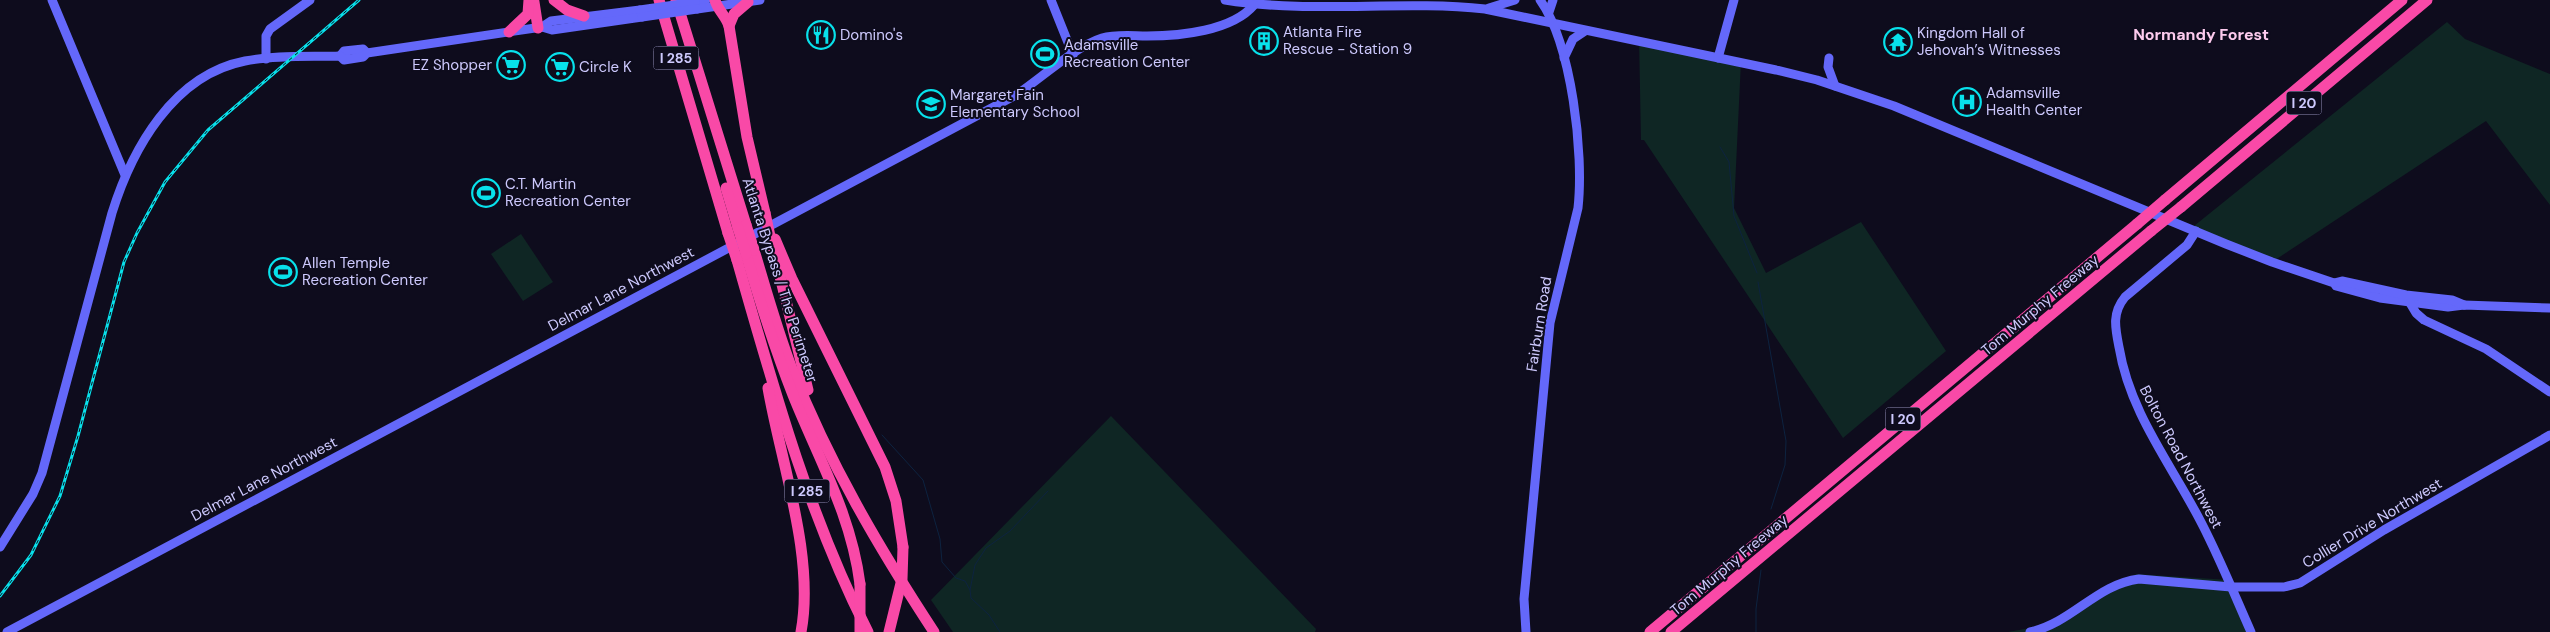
<svg xmlns="http://www.w3.org/2000/svg" width="2550" height="632" viewBox="0 0 2550 632" font-family="'DM Sans',sans-serif">
	<rect width="100%" height="100%" fill="#0e0c1d"/>
	<!-- green -->
	<g fill="#0f2624">
		<polygon points="2447,22 2465,39 2550,74 2550,205 2486,121 2272,262 2189,230"/>
		<polygon points="1639,37 1741,61 1734,208 1766,273 1861,222 1946,351 1843,438 1644,140 1641,140"/>
		<polygon points="521,234 553,282 523,301 491,254"/>
		<polygon points="1111,416 1316,629 1315,632 953,632 931,600"/>
		<polygon points="2136,574 2229,580 2254,632 2008,632 2056,623 2087,602"/>
	</g>
	<g fill="none" stroke-linecap="round" stroke-linejoin="round">
		<!-- stream -->
		<g stroke="#0d2340" stroke-width="1">
			<polyline points="1720,147 1729,162 1734,216 1757,273"/>
			<polyline points="1758,282 1786,441 1785,465 1771,509"/>
			<polyline points="882,435 923,480 940,539 942,562 956,578 965,581 970,590"/>
			<polyline points="1000,632 989,615 971,598 970,590 975,565 986,548 1010,531 1048,491"/>
			<polyline points="1756,632 1756,609 1761,570"/>
		</g>
		<!-- secondary -->
		<g stroke="#6468fa" stroke-width="9">
			<polyline points="52,0 125,175"/>
			<polyline points="1051,0 1073,55"/>
			<path d="M1225,0C1312,14 1399,0 1485,9L1776,70L1817,80L1894,106L2226,244L2272,262L2334,283L2336,286L2380,298L2448,307L2464,305L2550,308"/>
			<polyline points="695,2 706,0"/>
			<polyline points="1489,8 1515,0"/>
			<polyline points="697,9 760,0"/>
			<polyline points="1549,12 1553,0"/>
			<polyline points="542,27 551,21 640,10"/>
			<polyline points="340,56 344,51 363,49 367,53"/>
			<polyline points="1564,58 1573,39 1585,31"/>
			<polyline points="1718,58 1734,0"/>
			<polyline points="1829,58 1828,67 1835,86"/>
			<polyline points="266,59 266,36 270,29 310,0"/>
			<path d="M2196,231L2187,245L2125,297C2112,313 2115,327 2119,347C2130,414 2172,465 2202,524C2220,559 2235,596 2251,632"/>
			<polyline points="2334,283 2342,281 2406,295 2452,300 2464,305"/>
			<polyline points="2410,303 2416,313 2424,320 2486,349 2550,392"/>
			<path d="M0,547L33,494L42,473L112,213C132,149 173,75 245,61C276,55 309,57 340,56L344,60L363,57L367,53L542,27L552,30L642,17"/>
			<path d="M7,632L1016,95C1040,79 1076,46 1102,38C1116,34 1133,36 1147,36C1180,36 1232,31 1254,5"/>
			<path d="M1526,632L1524,599L1550,323L1578,208C1584,154 1572,45 1540,0"/>
			<path d="M2030,632C2072,623 2097,584 2139,579L2231,587H2284L2300,583L2384,530L2550,435"/>
		</g>
		<!-- highway -->
		<g stroke="#f949a7" stroke-width="11">
			<polyline points="554,0 567,10 584,16"/>
			<polyline points="659,0 728,233"/>
			<polyline points="676,0 746,225"/>
			<path d="M715,0C717,9 726,16 729,26L747,137L765,213"/>
			<polyline points="534,2 538,28"/>
			<polyline points="729,26 734,14 748,2"/>
			<polyline points="509,32 528,14 529,0"/>
			<polyline points="726,188 738,228"/>
			<polyline points="2165,200 2402,0"/>
			<polyline points="2181,207 2427,0"/>
			<polyline points="775,239 792,279 885,467 896,501 903,547"/>
			<polyline points="773,248 808,390"/>
			<path d="M754,250C766,290 777,330 792,369C829,463 879,548 934,632"/>
			<path d="M746,254C760,302 775,349 793,395C819,460 851,514 860,584"/>
			<path d="M737,260C773,386 808,514 868,632"/>
			<path d="M768,388C781,463 815,557 801,632"/>
			<polyline points="1650,632 2137,224"/>
			<polyline points="1671,632 2151,231"/>
		</g>
		<defs>
			<polyline id="rail" points="0,596 31,555 60,496 78,436 124,262 137,233 165,182 208,130 359,0"/>
		</defs>
		<!-- rail casing -->
		<use href="#rail" stroke="#08e1eb" stroke-width="3"/>
		<!-- rail -->
		<use href="#rail" stroke="#0e0c1d" stroke-width="1" stroke-dasharray="4" stroke-linecap="butt"/>
		<!-- secondary-bridge -->
		<g stroke="#6468fa" stroke-width="9">
			<polyline points="640,10 695,2"/>
			<polyline points="642,17 697,9"/>
		</g>
		<!-- highway-bridge -->
		<g stroke="#f949a7" stroke-width="11">
			<polyline points="765,213 771,241"/>
			<polyline points="2137,224 2165,200"/>
			<polyline points="746,225 754,250"/>
			<polyline points="738,228 746,254"/>
			<polyline points="2151,231 2181,207"/>
			<polyline points="728,233 737,260"/>
			<polyline points="860,584 860,632"/>
			<polyline points="889,632 902,579 903,547"/>
		</g>
	</g>
	<!-- icons -->
	<defs>
		<symbol id="restaurant-ring" viewBox="-11 -11 22 22"><circle r="9.5" fill="#0e0c1d" stroke="#08e1eb" stroke-width="1.5"/><path d="M-5-6h1v4h1v-4h1v4h1v-4h1v5L-1.5 .5V6h-2V.5L-5-1ZM5-6V6H3V1.5H1.5Q1.5-4 5-6Z" fill="#08e1eb"/></symbol>
		<symbol id="building-ring" viewBox="-11 -11 22 22"><circle r="9.5" fill="#0e0c1d" stroke="#08e1eb" stroke-width="1.5"/><path d="M-4-6H4V6H1V3H-1V6H-4ZM-2.5-4.3h1.7v1.8h-1.7ZM.8-4.3h1.7v1.8H.8ZM-2.5-1h1.7V.8h-1.7ZM.8-1h1.7V.8H.8Z" fill="#08e1eb"/></symbol>
		<symbol id="temple-ring" viewBox="-11 -11 22 22"><circle r="9.5" fill="#0e0c1d" stroke="#08e1eb" stroke-width="1.5"/><path d="M0-6L5-2H3V0L6.5 2.5H4V6H1.5V3h-3V6H-4V2.5H-6.5L-3 0V-2H-5Z" fill="#08e1eb"/></symbol>
		<symbol id="stadium-ring" viewBox="-11 -11 22 22"><circle r="9.5" fill="#0e0c1d" stroke="#08e1eb" stroke-width="1.5"/><path d="M0-5a6.5 5 0 1 0 0 10a6.5 5 0 1 0 0-10ZM-3.5-1.8h7v3.6h-7Z" fill="#08e1eb"/></symbol>
		<symbol id="supermarket-ring" viewBox="-11 -11 22 22"><circle r="9.5" fill="#0e0c1d" stroke="#08e1eb" stroke-width="1.5"/><path d="M-6-5.5h2.5l.6 2H6L4.5 2H-2.5L-4.4-4H-6ZM-1.5 3.2a1.3 1.3 0 1 0 .1 0ZM3 3.2a1.3 1.3 0 1 0 .1 0Z" fill="#08e1eb"/></symbol>
		<symbol id="hospital-ring" viewBox="-11 -11 22 22"><circle r="9.5" fill="#0e0c1d" stroke="#08e1eb" stroke-width="1.5"/><path d="M-5-5h3v3.5h4V-5h3V5h-3V1.5h-4V5h-3Z" fill="#08e1eb"/></symbol>
		<symbol id="school-ring" viewBox="-11 -11 22 22"><circle r="9.5" fill="#0e0c1d" stroke="#08e1eb" stroke-width="1.5"/><path d="M0-5L7-2L0 1L-7-2ZM-4 1L0 2.5L4 1V4Q0 6-4 4Z" fill="#08e1eb"/></symbol>
	</defs>
	<g fill-rule="evenodd">
		<use href="#restaurant-ring" x="805" y="19" width="32" height="32"/>
		<use href="#building-ring" x="1248" y="25" width="32" height="32"/>
		<use href="#temple-ring" x="1882" y="26" width="32" height="32"/>
		<use href="#stadium-ring" x="1029" y="38" width="32" height="32"/>
		<use href="#supermarket-ring" x="495" y="49" width="32" height="32"/>
		<use href="#supermarket-ring" x="544" y="51" width="32" height="32"/>
		<use href="#hospital-ring" x="1951" y="86" width="32" height="32"/>
		<use href="#school-ring" x="915" y="88" width="32" height="32"/>
		<use href="#stadium-ring" x="470" y="177" width="32" height="32"/>
		<use href="#stadium-ring" x="267" y="256" width="32" height="32"/>
	</g>
	<g text-anchor="middle" dominant-baseline="central" stroke-width="4" stroke-linejoin="round" paint-order="stroke">
		<!-- shield labels -->
		<g fill="#0e0c1d" stroke="#9490ba" stroke-width="1">
			<rect x="653.5" y="46.5" width="45" height="23" rx="4"/>
			<rect x="2286.5" y="91.5" width="35" height="23" rx="4"/>
			<rect x="1885.5" y="407.5" width="35" height="23" rx="4"/>
			<rect x="784.5" y="479.5" width="45" height="23" rx="4"/>
		</g>
		<g font-size="14" font-weight="bold" fill="#cdc9fd">
			<text x="676" y="58">I 285</text>
			<text x="2304" y="103">I 20</text>
			<text x="1903" y="419">I 20</text>
			<text x="807" y="491">I 285</text>
		</g>
		<!-- poi labels -->
		<g font-size="15" fill="#cdc9fd" stroke="#0e0c1d" text-anchor="start">
			<text x="1283" y="32">Atlanta Fire<tspan x="1283" dy="17">Rescue - Station 9</tspan></text>
			<text x="1917" y="33">Kingdom Hall of<tspan x="1917" dy="17">Jehovah’s Witnesses</tspan></text>
			<text x="840" y="35">Domino's</text>
			<text x="1064" y="45">Adamsville<tspan x="1064" dy="17">Recreation Center</tspan></text>
			<text x="492" y="65" text-anchor="end">EZ Shopper</text>
			<text x="579" y="67">Circle K</text>
			<text x="1986" y="93">Adamsville<tspan x="1986" dy="17">Health Center</tspan></text>
			<text x="950" y="95">Margaret Fain<tspan x="950" dy="17">Elementary School</tspan></text>
			<text x="505" y="184">C.T. Martin<tspan x="505" dy="17">Recreation Center</tspan></text>
			<text x="302" y="263">Allen Temple<tspan x="302" dy="17">Recreation Center</tspan></text>
		</g>
		<!-- street labels -->
		<g font-size="15" fill="#cdc9fd" stroke="#0e0c1d">
			<text transform="translate(780 280) rotate(72)">Atlanta Bypass / The Perimeter</text>
			<text transform="translate(621 289) rotate(-28)">Delmar Lane Northwest</text>
			<text transform="translate(2040 305) rotate(-40)">Tom Murphy Freeway</text>
			<text transform="translate(1539 324) rotate(-81)">Fairburn Road</text>
			<text transform="translate(2181 457) rotate(62)">Bolton Road Northwest</text>
			<text transform="translate(264 479) rotate(-28)">Delmar Lane Northwest</text>
			<text transform="translate(2372 523) rotate(-31)">Collier Drive Northwest</text>
			<text transform="translate(1729 565) rotate(-40)">Tom Murphy Freeway</text>
		</g>
		<!-- neighbourhood labels -->
		<g font-size="16" font-weight="bold" fill="#fdcbee" stroke="#0e0c1d">
			<text x="2201" y="34">Normandy Forest</text>
		</g>
	</g>
</svg>
